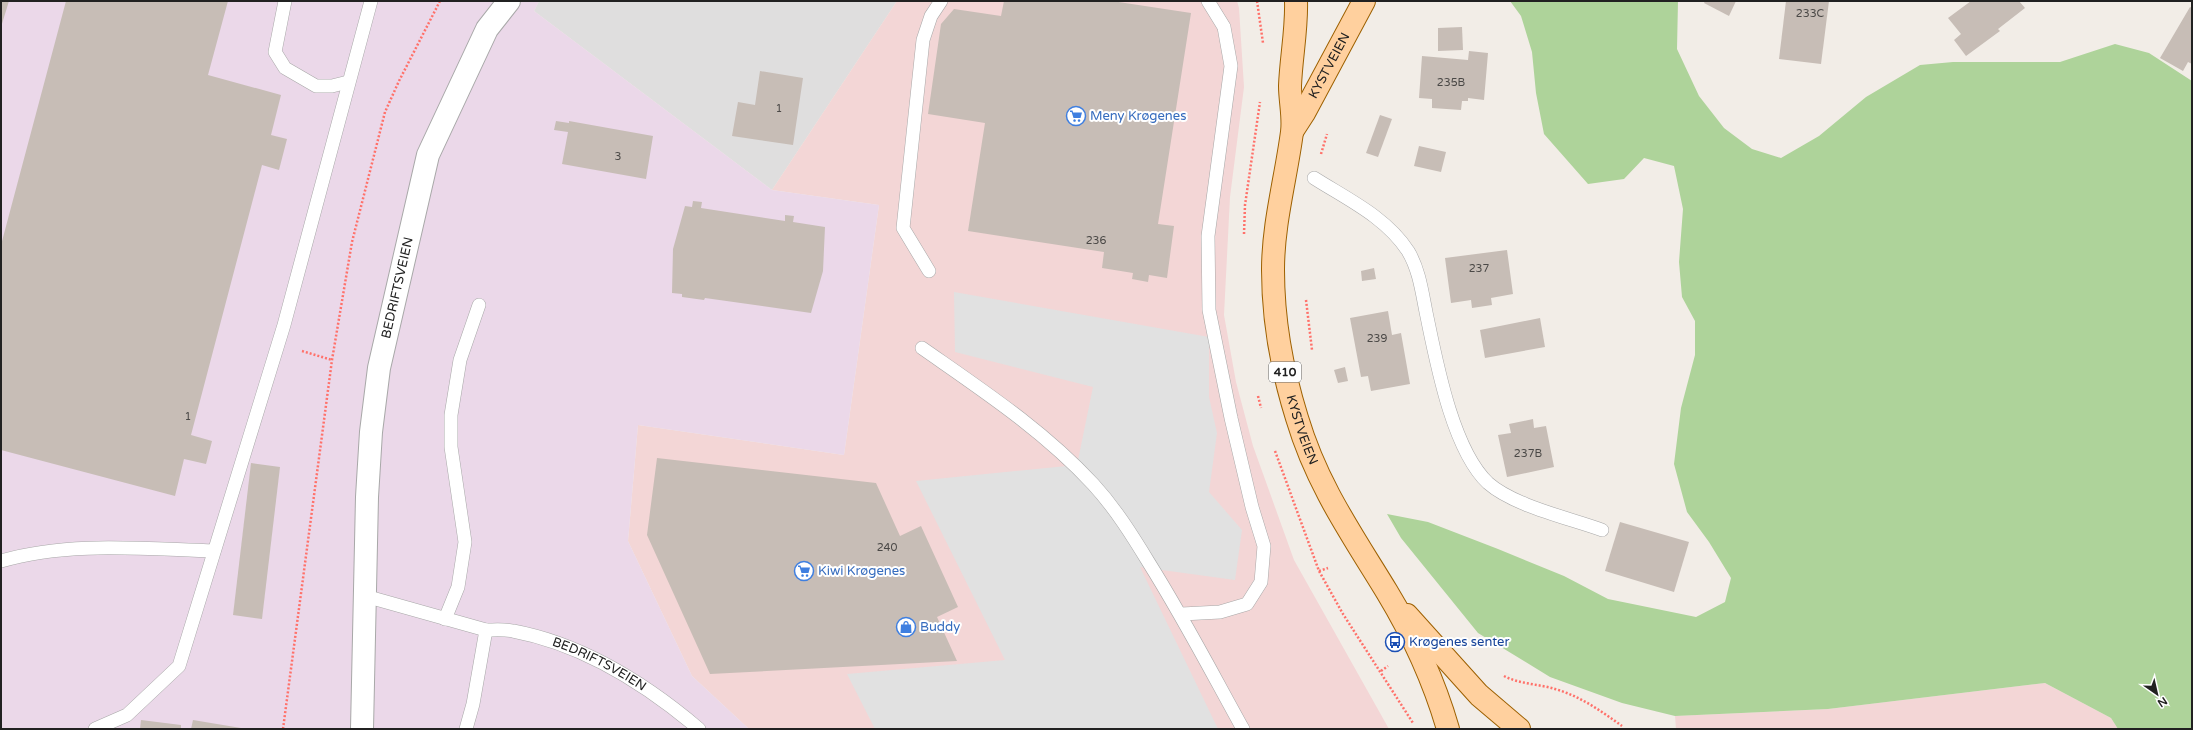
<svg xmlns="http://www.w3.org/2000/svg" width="2193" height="730" viewBox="0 0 2193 730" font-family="'Varela Round',sans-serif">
	<rect width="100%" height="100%" fill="#f2ede7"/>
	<!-- residential -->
	<polygon fill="#dfdede" points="539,1 897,1 772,190 534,11"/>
	<!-- commercial -->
	<g fill="#f3d6d6">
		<polygon points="897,1 1237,1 1239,8 1244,87 1230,197 1224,315 1236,382 1253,446 1294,560 1389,729 749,729 692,676 628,541 638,425 844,455 879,205 772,190"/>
		<polygon points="2045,683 2111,718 2118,729 1676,729 1675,716 1828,709"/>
	</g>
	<!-- industrial -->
	<polygon fill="#ebd8e9" points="1,1 539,1 534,11 772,190 879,205 844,455 638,425 628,541 692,676 749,729 1,729"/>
	<!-- forest -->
	<polygon fill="#aed39a" points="1510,1 1678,1 1677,49 1699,96 1724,128 1752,149 1781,158 1819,136 1866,97 1920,65 1953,62 2060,62 2115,44 2149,53 2192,81 2192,729 2118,729 2111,718 2045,683 1828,709 1675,716 1622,703 1550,677 1478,633 1401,538 1387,514 1428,522 1498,549 1564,576 1608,599 1696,617 1725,602 1731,578 1709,542 1687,512 1674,464 1681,408 1695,355 1695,321 1682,297 1679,262 1683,209 1674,166 1644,158 1624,179 1588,184 1544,134 1536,93 1532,52 1521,16"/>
	<!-- parking -->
	<polygon fill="#e1e1e1" points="954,292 1209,337 1209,397 1217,433 1209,492 1242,530 1235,580 1140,567 1218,729 875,729 847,674 1005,660 916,481 1077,465 1093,387 955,352"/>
	<!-- building -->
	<g fill="#c7bdb6">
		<polygon points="1,1 9,1 1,27"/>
		<polygon points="66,1 228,1 208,75 281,95 271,135 287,139 279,170 262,165 191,435 212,441 206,464 184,459 175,496 1,450 1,245"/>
		<polygon points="1004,1 1112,1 1191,13 1158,224 1174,226 1167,278 1149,275 1148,282 1132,279 1133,273 1102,268 1104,252 968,231 985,123 928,114 941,24 954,9 1001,16"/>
		<polygon points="1705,1 1736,1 1729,16 1704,3"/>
		<polygon points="1786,1 1829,1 1821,64 1779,59"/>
		<polygon points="1971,1 2019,1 2025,8 1998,29 2000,31 1966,56 1954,40 1961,34 1948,18"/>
		<polygon points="2190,7 2192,8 2192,64 2188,62 2183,71 2160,58"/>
		<polygon points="1462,27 1463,50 1438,51 1438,28"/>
		<polygon points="1469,51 1488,53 1484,100 1468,98 1468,101 1462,101 1461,110 1432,108 1432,99 1419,98 1422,56 1468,60"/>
		<polygon points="760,71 803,78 793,145 732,136 738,102 755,105"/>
		<polygon points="1380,115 1392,119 1378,157 1366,153"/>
		<polygon points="556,121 569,123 569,121 653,136 646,179 562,164 568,132 554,130"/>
		<polygon points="1419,146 1446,152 1441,172 1414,166"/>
		<polygon points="693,201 702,202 701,208 785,221 785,215 794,216 793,222 825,227 823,271 811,313 705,298 704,300 682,297 682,294 672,293 673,249 685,206 692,207"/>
		<polygon points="1507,250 1513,294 1491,298 1492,305 1472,308 1471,300 1451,303 1445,258"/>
		<polygon points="1374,268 1376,279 1362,281 1361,271"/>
		<polygon points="1388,311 1392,335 1401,333 1410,384 1371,391 1368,376 1361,377 1350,318"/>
		<polygon points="1540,318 1545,347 1485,358 1480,330"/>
		<polygon points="1345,367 1348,381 1338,383 1334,370"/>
		<polygon points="1533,419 1534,428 1546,426 1554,467 1507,477 1498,435 1511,433 1509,424"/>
		<polygon points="657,458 876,483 900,536 921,526 958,607 937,617 957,661 710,674 647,535"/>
		<polygon points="251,463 280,467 262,619 233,615"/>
		<polygon points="1620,522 1689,542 1674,592 1605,571"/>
		<polygon points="141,720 181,725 181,729 140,729"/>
		<polygon points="193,720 241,728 241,729 191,729"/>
	</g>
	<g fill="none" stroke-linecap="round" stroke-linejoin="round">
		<defs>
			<g id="lane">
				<polyline points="285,1 275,52 285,68 316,86 332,86 348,82"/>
				<path d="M1314,178C1347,199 1386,217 1408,251C1419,269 1422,292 1426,312C1436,360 1452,449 1488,483C1514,506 1569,518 1602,530"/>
				<polyline points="929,271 903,228 923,40 931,16 941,1"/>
				<path d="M922,348C982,390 1043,430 1093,484C1115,508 1132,535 1149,563C1183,617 1212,673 1243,729"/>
				<path d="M1,561C69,541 144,549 214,551"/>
				<polyline points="365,596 486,630 473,704 466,729"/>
				<polyline points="1182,614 1220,612 1247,604 1261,582 1264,546 1252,507 1231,418 1209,310 1208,236 1231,66 1224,27 1208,1"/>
				<polyline points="445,619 458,587 465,542 451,447 451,415 460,360 479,305"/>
				<path id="s1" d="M486,630C494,630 504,629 513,631C583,644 646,684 699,729"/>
				<polyline points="95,729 127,715 179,666 284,325 371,1"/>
			</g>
			<g id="street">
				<path id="s2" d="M362,729L367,497L371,432L379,368L428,155L487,29L509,1"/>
			</g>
			<g id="primary">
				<path id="s3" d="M1296,1C1297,29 1291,58 1290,86C1290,101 1294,117 1292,132C1286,178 1273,223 1273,270C1273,320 1282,370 1297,418C1317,485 1351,533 1387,592C1413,635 1434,681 1448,729"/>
				<path id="s4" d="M1293,130L1304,113L1364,1"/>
				<polyline points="1407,615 1479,695 1519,729"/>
			</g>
		</defs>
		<!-- lane casing -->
		<use href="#lane" stroke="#a8a8a8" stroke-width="14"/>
		<!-- street casing -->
		<use href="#street" stroke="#a8a8a8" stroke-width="24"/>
		<!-- primary casing -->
		<use href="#primary" stroke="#9d6000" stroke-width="24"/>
		<!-- path -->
		<g stroke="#ff716a" stroke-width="2.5" stroke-dasharray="2 2" stroke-linecap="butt">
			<polyline points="1257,1 1263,43"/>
			<polyline points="1321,154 1327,134"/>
			<polyline points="1244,234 1245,205 1260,102"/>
			<polyline points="1306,300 1312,350"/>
			<polyline points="302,351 332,360"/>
			<polyline points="1258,396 1261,408"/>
			<polyline points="1275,451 1319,571 1343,614 1413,723"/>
			<polyline points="1319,571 1328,568"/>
			<polyline points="1381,671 1388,666"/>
			<path d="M1504,676C1519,684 1539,684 1555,689C1580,696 1601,711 1622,726"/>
			<polyline points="283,729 332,360 352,242 385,112 399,81 440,1"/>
		</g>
		<!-- lane -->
		<use href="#lane" stroke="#fff" stroke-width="13"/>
		<!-- street -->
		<use href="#street" stroke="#fff" stroke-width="22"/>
		<!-- primary -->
		<use href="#primary" stroke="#ffd09e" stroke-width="22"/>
	</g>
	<!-- icons -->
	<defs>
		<symbol id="supermarket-ring" viewBox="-11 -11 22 22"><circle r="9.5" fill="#fff" stroke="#3f7fe0" stroke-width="1.5"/><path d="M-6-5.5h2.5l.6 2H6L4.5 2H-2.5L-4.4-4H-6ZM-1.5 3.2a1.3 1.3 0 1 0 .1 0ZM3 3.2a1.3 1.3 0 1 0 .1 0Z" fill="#3f7fe0"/></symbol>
		<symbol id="shop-ring" viewBox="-11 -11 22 22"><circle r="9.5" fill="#fff" stroke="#3f7fe0" stroke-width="1.5"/><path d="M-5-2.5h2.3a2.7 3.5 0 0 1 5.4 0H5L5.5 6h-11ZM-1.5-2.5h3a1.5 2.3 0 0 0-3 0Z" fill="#3f7fe0"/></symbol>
		<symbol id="bus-ring" viewBox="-11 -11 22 22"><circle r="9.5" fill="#fff" stroke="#1a4fb4" stroke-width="1.5"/><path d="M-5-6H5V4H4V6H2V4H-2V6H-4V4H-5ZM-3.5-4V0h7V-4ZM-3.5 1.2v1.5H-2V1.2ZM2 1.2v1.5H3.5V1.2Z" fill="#1a4fb4"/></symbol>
	</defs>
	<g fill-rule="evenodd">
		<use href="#supermarket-ring" x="1065" y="105" width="22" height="22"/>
		<use href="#supermarket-ring" x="793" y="560" width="22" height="22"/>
		<use href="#shop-ring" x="895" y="616" width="22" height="22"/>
		<use href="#bus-ring" x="1384" y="631" width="22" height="22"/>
	</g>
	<g text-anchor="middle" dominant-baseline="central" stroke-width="4" stroke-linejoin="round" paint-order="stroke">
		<!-- number labels -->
		<g font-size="11" fill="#4a4846">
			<text x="1810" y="13">233C</text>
			<text x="1451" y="82">235B</text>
			<text x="779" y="108">1</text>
			<text x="618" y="156">3</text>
			<text x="1096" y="240">236</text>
			<text x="1479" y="268">237</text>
			<text x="1377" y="338">239</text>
			<text x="188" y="416">1</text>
			<text x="1528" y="453">237B</text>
			<text x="887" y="547">240</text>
		</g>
		<!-- shield labels -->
		<rect fill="#fff" stroke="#646464" stroke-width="1" x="1269" y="362" width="32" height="20" rx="3"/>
		<g font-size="12" font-weight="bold" fill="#212121">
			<text x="1285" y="372">410</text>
		</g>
		<!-- street labels -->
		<g font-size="13" fill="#212121" stroke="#fff">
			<text stroke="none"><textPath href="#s4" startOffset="74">KYSTVEIEN</textPath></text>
			<text stroke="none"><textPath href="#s2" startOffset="444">BEDRIFTSVEIEN</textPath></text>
			<text stroke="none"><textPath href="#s3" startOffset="434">KYSTVEIEN</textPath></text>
			<text stroke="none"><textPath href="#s1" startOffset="120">BEDRIFTSVEIEN</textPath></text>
		</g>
		<!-- shop labels -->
		<g font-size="13" fill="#366cbe" stroke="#fff" text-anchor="start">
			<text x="1090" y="116">Meny Krøgenes</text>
			<text x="818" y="571">Kiwi Krøgenes</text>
			<text x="920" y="627">Buddy</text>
		</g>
		<!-- transit labels -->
		<g font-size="13" fill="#164399" stroke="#fff" text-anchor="start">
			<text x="1409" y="642">Krøgenes senter</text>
		</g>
	</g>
	<!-- border -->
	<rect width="2193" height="730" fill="none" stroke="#212121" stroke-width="4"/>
	<!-- north arrow -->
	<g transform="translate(2157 694) rotate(146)" stroke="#ffffff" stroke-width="3" paint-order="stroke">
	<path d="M0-3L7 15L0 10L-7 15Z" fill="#212121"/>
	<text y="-6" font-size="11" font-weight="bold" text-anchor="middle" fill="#212121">N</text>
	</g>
</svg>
